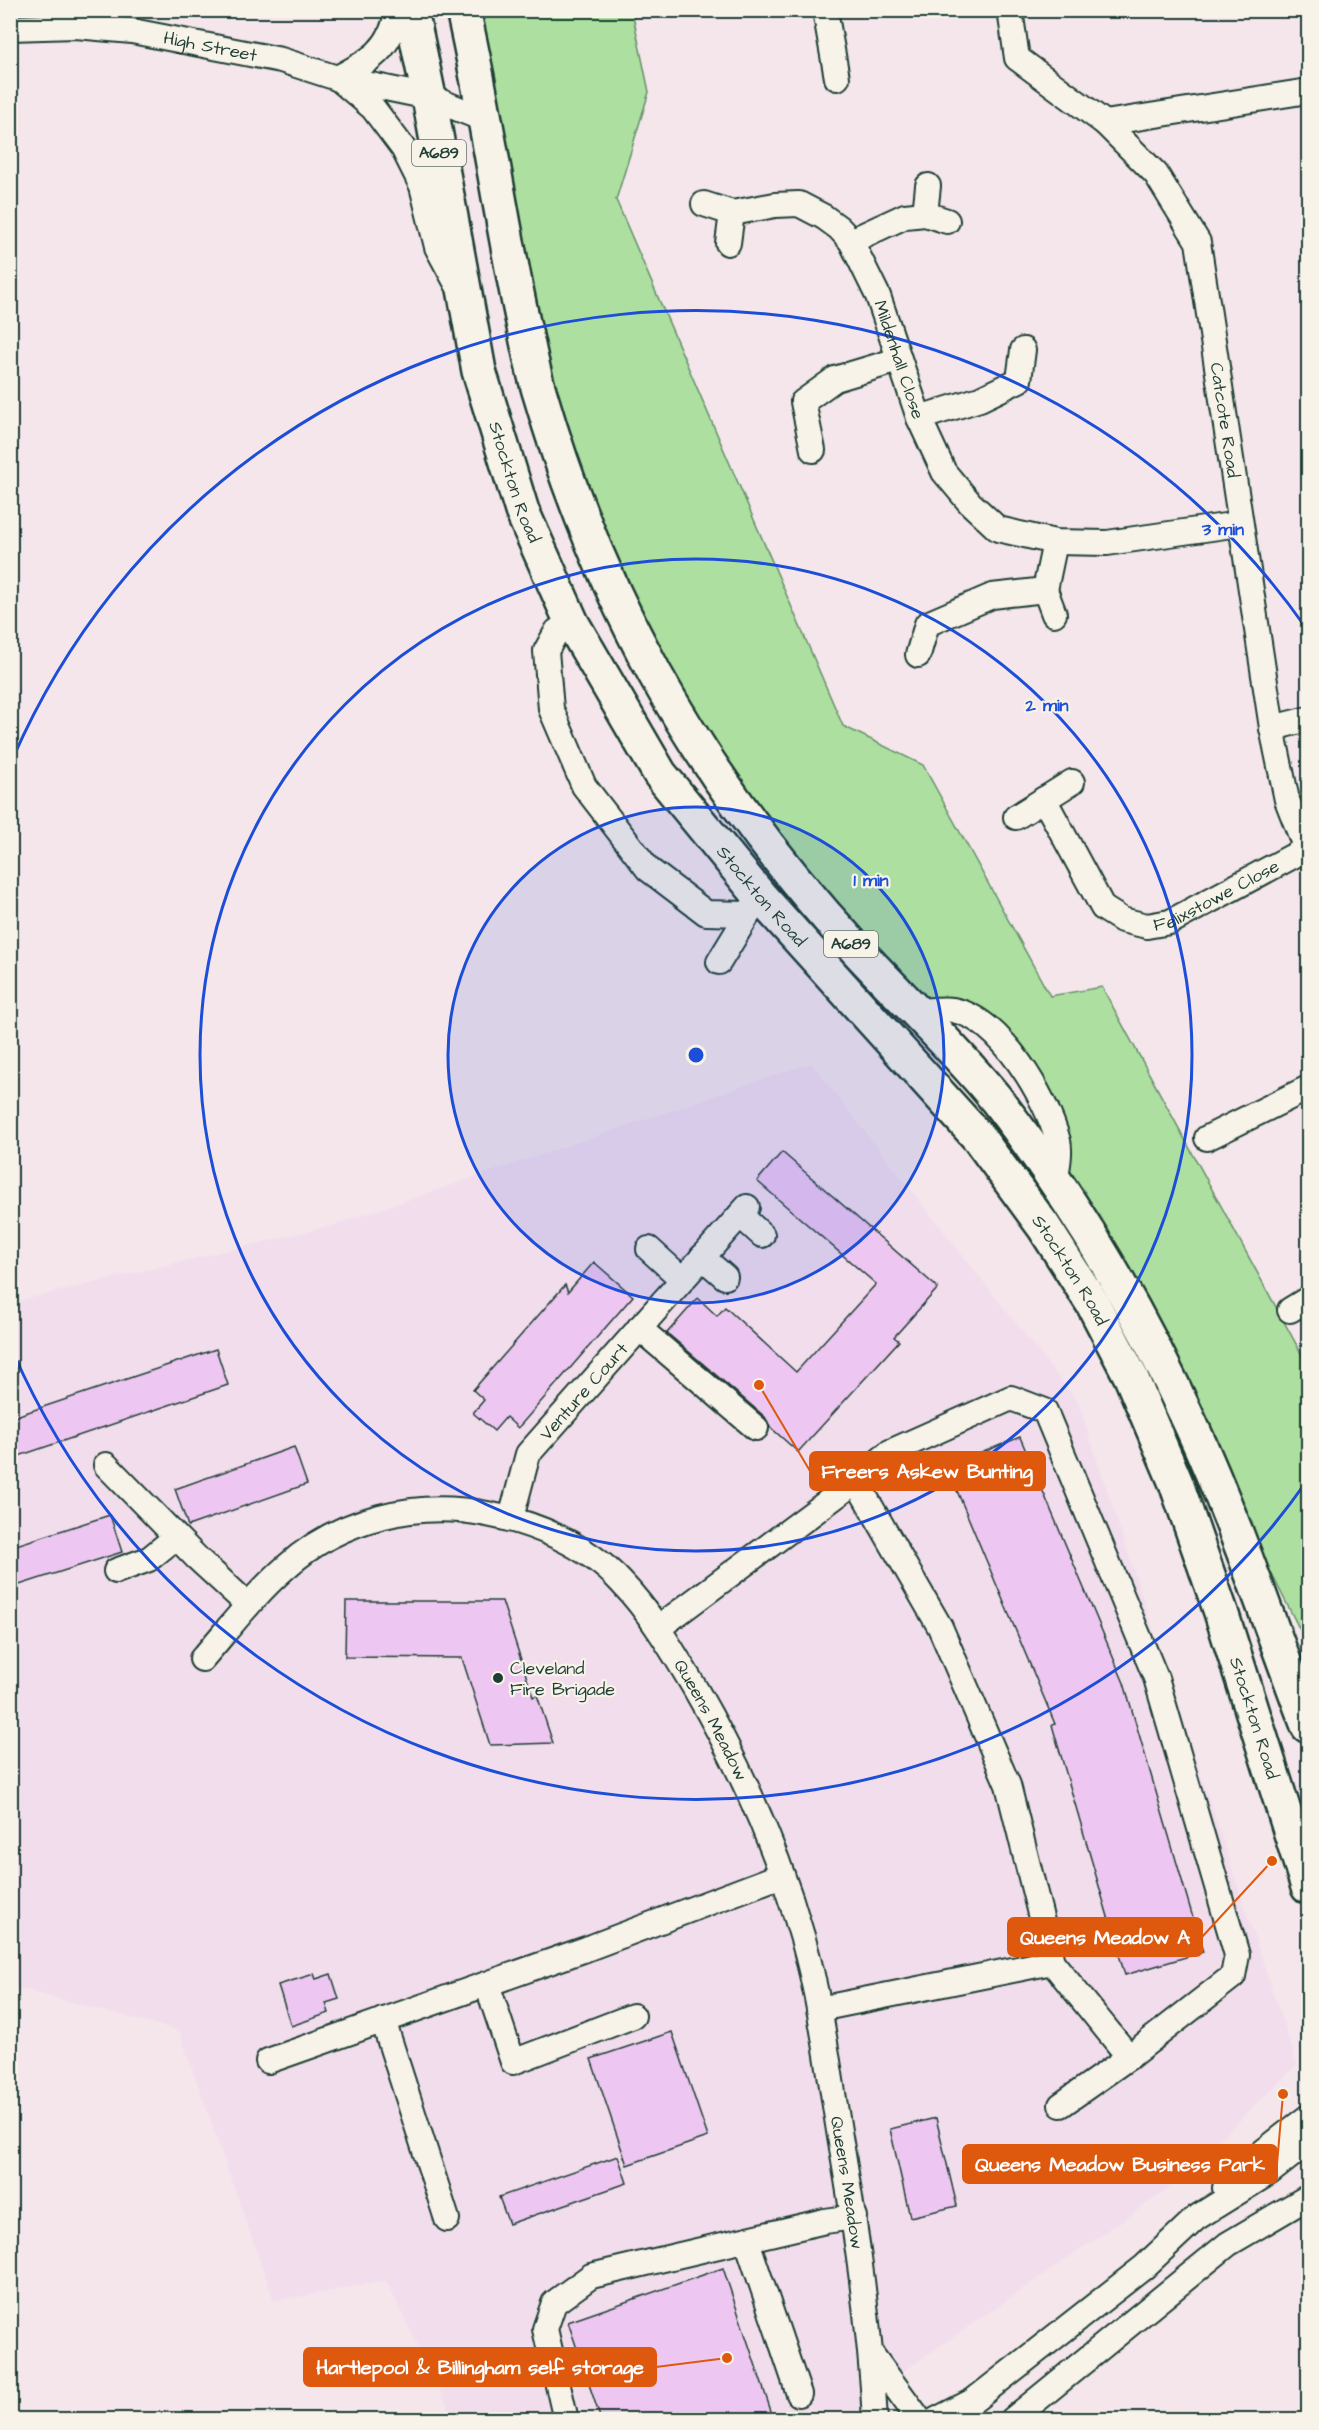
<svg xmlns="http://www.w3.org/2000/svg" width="1319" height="2430" viewBox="0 0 1319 2430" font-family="'Architects Daughter',sans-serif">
	<rect width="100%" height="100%" fill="#f4e6eb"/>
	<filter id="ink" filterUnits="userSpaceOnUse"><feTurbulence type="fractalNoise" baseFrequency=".0167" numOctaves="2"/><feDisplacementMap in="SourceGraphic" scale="12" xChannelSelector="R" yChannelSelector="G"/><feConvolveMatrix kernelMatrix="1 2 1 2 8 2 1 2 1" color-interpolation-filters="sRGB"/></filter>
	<g filter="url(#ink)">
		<!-- built -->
		<polygon fill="#f2dded" points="811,1063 1078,1402 1297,2065 1168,2189 869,2395 858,2419 454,2419 386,2281 274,2301 179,2031 11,1986 10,1303 334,1225"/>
		<!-- green -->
		<polygon fill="#acdfa0" stroke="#668e6a" stroke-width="1.5" points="480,11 632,11 649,92 616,200 843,726 923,765 1050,996 1102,987 1308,1366 1308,1646 1065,1163 1059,1104 997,1022 919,1001 784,843 690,712 619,573 540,347"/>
		<!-- building -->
		<g fill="#edc7f1" stroke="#1f3d34" stroke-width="1.5">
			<polygon points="782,1152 938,1288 894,1337 899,1341 798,1452 770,1427 765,1417 667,1333 698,1298 717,1316 725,1307 796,1372 876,1284 757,1181"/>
			<polygon points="594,1262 633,1296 518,1428 506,1417 494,1431 473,1413 484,1400 473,1390 565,1285 568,1292"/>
			<polygon points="216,1349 228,1385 10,1459 10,1418"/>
			<polygon points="1020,1437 1124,1683 1203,1952 1125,1975 1052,1725 1055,1724 947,1467"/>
			<polygon points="294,1447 307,1484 188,1526 175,1489"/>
			<polygon points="110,1515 122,1552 10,1588 10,1547"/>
			<polygon points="346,1601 502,1601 533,1697 537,1695 553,1743 490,1745 462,1658 345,1657"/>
			<polygon points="314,1974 316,1979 331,1974 339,1999 326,2003 329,2013 291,2026 278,1985"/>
			<polygon points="672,2032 708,2137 627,2165 591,2059"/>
			<polygon points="936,2118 957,2206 910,2217 890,2129"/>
			<polygon points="618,2156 627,2183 509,2224 499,2197"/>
			<polygon points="723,2268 774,2420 601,2420 568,2322"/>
		</g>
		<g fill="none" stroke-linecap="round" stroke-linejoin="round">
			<defs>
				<g id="minor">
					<polyline points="825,10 837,78"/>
					<path id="s1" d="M1010,10L1017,58L1105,123L1156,174L1198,242L1272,728L1287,800L1308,854"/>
					<path id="s2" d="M10,28L76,26L132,31L281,60L337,78L429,97L486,120"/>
					<path d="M337,78C368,62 393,49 397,10"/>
					<polyline points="339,79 373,108 403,148 422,186 437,247 457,284"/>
					<polyline points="1105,123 1308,91"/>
					<path id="s3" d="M704,204L732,213L775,205L799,204L824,217L839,228L851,241L878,296L919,418L944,472L970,503L998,529L1055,542L1107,543L1239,524"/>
					<polyline points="925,214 928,186"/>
					<polyline points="851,241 905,216 925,214 947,221"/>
					<polyline points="728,243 732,213"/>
					<polyline points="919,418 980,399 1019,380 1023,350"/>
					<polyline points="813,450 803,402 835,379 898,360"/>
					<polyline points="1045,590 1054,614"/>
					<polyline points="572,623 557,631 546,651 551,709 584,786 648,869 706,913 747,914"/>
					<polyline points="918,655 927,624 992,596 1045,590 1055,542"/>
					<polyline points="1272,728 1308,719"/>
					<path id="s4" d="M1044,799L1103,908L1122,920L1147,926L1170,922L1306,849"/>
					<polyline points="1016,817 1072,782"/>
					<polyline points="719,962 755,903"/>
					<path d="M917,1011C928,1011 942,1008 953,1010C1001,1019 1046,1097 1058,1141C1061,1152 1057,1170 1055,1182"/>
					<polyline points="1207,1138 1308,1088"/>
					<polyline points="740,1215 762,1235"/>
					<polyline points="649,1249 682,1279"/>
					<polyline points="702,1257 725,1277"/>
					<polyline points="1290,1310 1308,1299"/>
					<polyline points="639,1328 756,1428"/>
					<polyline points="106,1465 197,1558 248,1605"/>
					<polyline points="856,1481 940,1627 1008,1785 1052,1962 1129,2057"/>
					<path id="s5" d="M511,1518L528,1454L747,1207"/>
					<polyline points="116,1571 149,1559 176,1537"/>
					<polyline points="658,1628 856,1481 890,1452 1011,1398 1045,1411 1156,1678 1237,1955 1233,1976 1129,2057 1061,2105"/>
					<path id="s6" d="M202,1659C229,1628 255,1594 286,1567C340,1518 416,1500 487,1514C535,1523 587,1545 621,1582C651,1613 674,1653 696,1690C741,1768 778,1852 803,1939C821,2003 829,2071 840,2137C856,2231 870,2324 875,2420"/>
					<polyline points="487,1984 513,2062 633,2016"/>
					<polyline points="819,2009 1052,1962"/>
					<polyline points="383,2020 447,2219"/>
					<polyline points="268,2061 586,1949 782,1875"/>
					<polyline points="1225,2188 1264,2151 1308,2117"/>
					<polyline points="747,2241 799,2394"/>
					<polyline points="872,2355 919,2419"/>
					<polyline points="566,2420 545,2329 554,2303 591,2276 825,2221 854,2217"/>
					<polyline points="936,2420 973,2401 1144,2267 1196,2218 1270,2172 1308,2142"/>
					<polyline points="1012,2420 1228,2244 1308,2197"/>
				</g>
				<g id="highway">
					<path id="s7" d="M411,10L429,97L479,371L522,511L572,623L660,774L760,896L978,1137L1044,1227L1093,1304L1131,1377L1176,1483L1221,1612L1308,1887"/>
					<path d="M463,10C487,115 501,222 524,327C529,349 533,372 540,394C568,490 607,586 655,674C711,775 777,864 856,949C902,999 953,1046 996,1099C1074,1200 1139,1310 1191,1425C1236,1523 1270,1626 1308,1726"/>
				</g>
			</defs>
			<!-- minor casing -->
			<use href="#minor" stroke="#1f3d34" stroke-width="28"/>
			<!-- highway casing -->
			<use href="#highway" stroke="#1f3d34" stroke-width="38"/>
			<!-- minor -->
			<use href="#minor" stroke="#f7f3e8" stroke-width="24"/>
			<!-- highway -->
			<use href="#highway" stroke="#f7f3e8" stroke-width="33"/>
		</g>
	</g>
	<!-- distance rings -->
	<circle cx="696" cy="1055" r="248" fill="#1d4ed8" fill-opacity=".12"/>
	<g fill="none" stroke="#1d4ed8" stroke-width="3">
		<circle cx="696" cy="1055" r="248"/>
		<circle cx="696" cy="1055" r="496"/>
		<path d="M1306 1482A745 745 0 0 1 13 1352M13 758A745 745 0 0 1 1306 628"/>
	</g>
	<!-- markers -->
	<circle fill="#1f3d34" stroke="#f7f3e8" stroke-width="2" cx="498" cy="1678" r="6"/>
	<g text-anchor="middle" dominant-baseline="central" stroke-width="4.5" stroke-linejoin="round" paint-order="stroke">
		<!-- shield labels -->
		<g fill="#f7f3e8" stroke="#60746a" stroke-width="1.5">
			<rect x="412" y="140" width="54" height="26" rx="4.5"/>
			<rect x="824" y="931" width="54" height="26" rx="4.5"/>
		</g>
		<g font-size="16" font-weight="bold" fill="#1f3d34">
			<text x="439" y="153">A689</text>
			<text x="851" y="944">A689</text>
		</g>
		<!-- street labels -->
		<g font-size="18" fill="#1f3d34" stroke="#f7f3e8">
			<text stroke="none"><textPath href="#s2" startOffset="202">High Street</textPath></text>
			<text stroke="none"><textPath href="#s3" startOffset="290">Mildenhall Close</textPath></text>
			<text stroke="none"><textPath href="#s1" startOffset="490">Catcote Road</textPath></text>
			<text stroke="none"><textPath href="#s7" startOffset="484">Stockton Road</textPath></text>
			<text stroke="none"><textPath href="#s4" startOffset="248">Felixstowe Close</textPath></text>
			<text stroke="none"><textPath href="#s7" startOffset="970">Stockton Road</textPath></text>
			<text stroke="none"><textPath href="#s7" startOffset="1456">Stockton Road</textPath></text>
			<text stroke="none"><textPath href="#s5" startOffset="150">Venture Court</textPath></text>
			<text stroke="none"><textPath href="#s7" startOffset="1942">Stockton Road</textPath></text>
			<text stroke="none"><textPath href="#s6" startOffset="658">Queens Meadow</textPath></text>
			<text stroke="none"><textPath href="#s6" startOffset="1144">Queens Meadow</textPath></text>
		</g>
		<!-- poi labels -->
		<g font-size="18" fill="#1f3d34" stroke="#f7f3e8" text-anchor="start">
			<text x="510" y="1668">Cleveland<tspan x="510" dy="21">Fire Brigade</tspan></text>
		</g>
	</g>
	<circle cx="696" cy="1055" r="9" fill="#1d4ed8" stroke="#f7f3e8" stroke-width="3"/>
	<g font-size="18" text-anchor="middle" font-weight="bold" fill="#1d4ed8" stroke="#f7f3e8" stroke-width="4.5" stroke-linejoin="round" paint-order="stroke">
		<text x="1223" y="535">3 min</text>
		<text x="1047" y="711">2 min</text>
		<text x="871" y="886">1 min</text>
	</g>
	<!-- callouts -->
	<path fill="none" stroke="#de580e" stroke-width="2" d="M759 1385L810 1471M1272 1861L1202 1937M1283 2094L1277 2164M727 2358L656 2367"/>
	<g fill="#de580e" stroke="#f7f3e8" stroke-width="2">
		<circle cx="759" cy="1385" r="6"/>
		<circle cx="1272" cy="1861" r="6"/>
		<circle cx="1283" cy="2094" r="6"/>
		<circle cx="727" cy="2358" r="6"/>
	</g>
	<g fill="#de580e" stroke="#de580e" stroke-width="2">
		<rect x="810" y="1452" width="235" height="38" rx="6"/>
		<rect x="1008" y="1918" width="194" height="38" rx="6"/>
		<rect x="963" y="2145" width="314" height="38" rx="6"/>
		<rect x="304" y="2348" width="352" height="38" rx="6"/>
	</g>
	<g font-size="20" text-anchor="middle" font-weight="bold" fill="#fff">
		<text x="927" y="1478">Freers Askew Bunting</text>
		<text x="1105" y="1944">Queens Meadow A</text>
		<text x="1120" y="2171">Queens Meadow Business Park</text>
		<text x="480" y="2374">Hartlepool &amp; Billingham self storage</text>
	</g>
	<!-- margin -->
	<rect width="1319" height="2430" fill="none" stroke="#f7f3e8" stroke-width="36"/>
	<rect x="18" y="18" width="1283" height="2394" fill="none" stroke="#1f3d34" stroke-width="2" filter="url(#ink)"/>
</svg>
